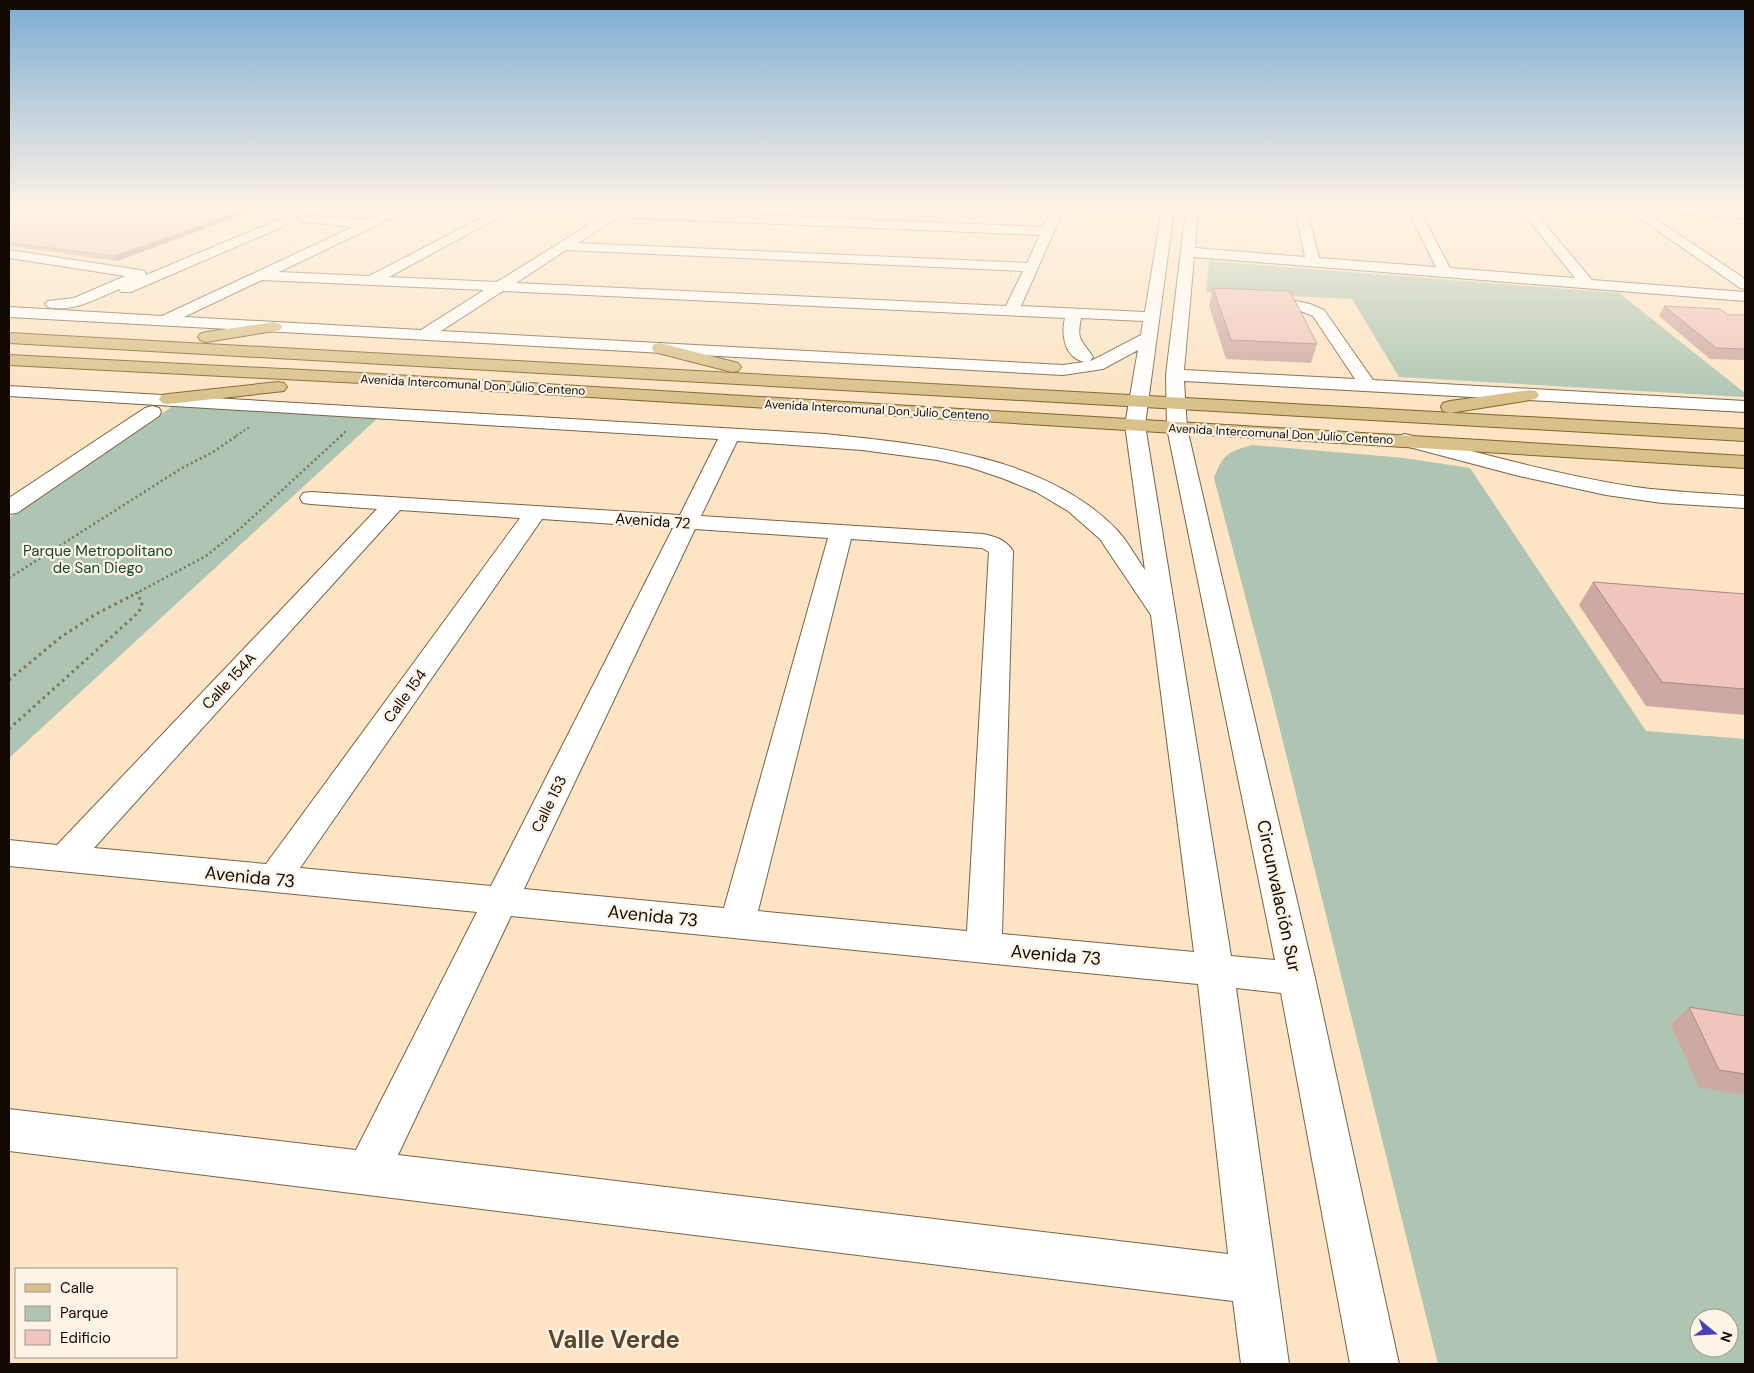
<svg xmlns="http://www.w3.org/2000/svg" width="1754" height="1373" viewBox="0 0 1754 1373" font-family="'DM Sans',sans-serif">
	<rect width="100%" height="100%" fill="#fce4c4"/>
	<!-- green -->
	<g fill="#aec5b3" fill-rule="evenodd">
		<polygon points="1209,261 1619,293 1745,393 1745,397 1399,377 1352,299 1206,292"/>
		<polygon points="176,404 380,416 9,758 9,518"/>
		<path d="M1252,445L1404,458L1470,468L1646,731L1745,739V1364H1438L1272,698L1214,478C1223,454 1228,452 1252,445ZM1699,1318H1729V1348H1699Z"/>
	</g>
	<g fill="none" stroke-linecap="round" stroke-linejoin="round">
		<defs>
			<g id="minor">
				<path d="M391,209H406L404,212L279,272L369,276L499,209H514L389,277L497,282L614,209L1043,227L1052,209H1064L1021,306L1145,312L1162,209H1174L1145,425L1231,956L1275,960L1167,428L1166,375L1186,209H1198L1195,248L1305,257L1295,209H1307L1319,258L1436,267L1407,209H1419L1450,268L1575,278L1520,209H1532L1592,280L1745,292V301L1194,257L1184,370L1355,379L1313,316L1298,310L1260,307L1255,305L1252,302L1255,299L1290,300L1310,304L1324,310L1373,380L1745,401V412L1184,381L1187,428L1315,978L1399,1364H1350L1281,993L1236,988L1289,1364H1241L1233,1301L9,1151V1109L356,1150L477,912L9,866V840L57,845L377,509L311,504L303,503L300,498L303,493L311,492L680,515L718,439L9,396V386L825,434C922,444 1045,455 1117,530C1128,542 1136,557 1145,570L1125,425L1138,350L1103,369L1063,375L9,317V307L162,316L353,227L305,222L301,221L299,218L301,215L366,220ZM618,217L1040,235L1027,263L578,243ZM566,250L1023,271L1006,306L516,283ZM262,280L484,290L421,330L184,317ZM503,291L1065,318C1061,334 1064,357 1084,362L1063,365L441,331ZM1081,318L1143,321L1141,335L1093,360L1090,361L1093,357C1082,340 1076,341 1081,318ZM737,441L862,450L937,460L969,467L1002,478L1036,492L1068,511L1100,539L1151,615L1194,952L1002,934L1013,551C1005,539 996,537 983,534L701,516ZM400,510L520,518L266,864L94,848ZM542,519L673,528L491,886L300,868ZM695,529L828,538L724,908L524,889ZM851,539L982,548L989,552L967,931L758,911ZM511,916L1198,984L1228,1254L398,1155Z"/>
				<polygon points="1627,209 1641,209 1745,279 1745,289 1740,288"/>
				<polygon points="1660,209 1745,210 1745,218 1666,213"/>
				<path d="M278,220L282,221L284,224L282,227L131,292H121L119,289C97,299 72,313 48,307L45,304L48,301L74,298L125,276L9,258V250L140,270L145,271L146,275Z"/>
				<polygon points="152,406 159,408 161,412 159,416 17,513 9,514 9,498 145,408"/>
				<path d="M1405,434C1482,453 1557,475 1635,487C1671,492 1708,493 1745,496V508L1662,503L1606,495L1519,476L1398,444L1395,440L1398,436Z"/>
			</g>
			<g id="major">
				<polygon points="274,322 280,324 282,327 280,330 206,342 200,340 198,337 200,334 206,332"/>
				<polygon points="9,333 1745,429 1745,441 9,343"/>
				<polygon points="660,343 738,363 741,367 738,371 732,372 654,352 652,348 654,344"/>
				<polygon points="9,355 361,373 1745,456 1745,468 361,383 9,365"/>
				<polygon points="278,382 284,383 287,387 284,391 168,404 162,403 159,399 162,395 168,394"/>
				<polygon points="1530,390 1536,391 1539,395 1536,399 1450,413 1443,411 1441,407 1443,403 1450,401"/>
			</g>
		</defs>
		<!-- minor casing -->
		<use href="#minor" stroke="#796347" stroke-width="2"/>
		<!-- major casing -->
		<use href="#major" stroke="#826628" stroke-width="2"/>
		<!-- path-far2 -->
		<g stroke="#80705d" stroke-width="2" stroke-dasharray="2 2.5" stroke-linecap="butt">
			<polyline points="236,436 251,426"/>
			<polyline points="341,436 346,431"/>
		</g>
		<!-- path-far1 -->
		<g stroke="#80705d" stroke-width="2.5" stroke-dasharray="2 3" stroke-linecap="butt">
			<polyline points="9,578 182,468 213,452 238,435"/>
			<polyline points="137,592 139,596"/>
			<polyline points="131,596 206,556 242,527 342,435"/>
		</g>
		<!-- path -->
		<g stroke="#80705d" stroke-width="3" stroke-dasharray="2.5 4" stroke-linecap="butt">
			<polyline points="9,680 61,637 96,614 133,595"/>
			<polyline points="9,729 139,612 142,603 138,595"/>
		</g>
		<!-- minor -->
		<use href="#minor" fill="#fff" fill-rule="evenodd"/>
		<!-- major -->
		<use href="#major" fill="#d8c18b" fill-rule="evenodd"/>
	</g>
	<!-- wall -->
	<g fill="#cea9a3">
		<polygon points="9,209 259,209 117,261 9,246"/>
		<polygon points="1213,288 1317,344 1311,363 1226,359 1209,306"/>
		<polygon points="1664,306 1728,315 1745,315 1745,360 1710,359 1659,316"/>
		<polygon points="1593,582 1745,594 1745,715 1646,706 1579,605"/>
		<polygon points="1689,1007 1745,1016 1745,1095 1699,1087 1671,1025"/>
	</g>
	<!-- shaded-wall -->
	<polygon fill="#a78a84" points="247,209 259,209 117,261 115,256"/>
	<!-- building -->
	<g fill="#efc5bd" stroke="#a78a84">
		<polygon points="9,209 247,209 115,256 9,243"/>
		<polygon points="1213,288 1290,291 1317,344 1231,340"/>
		<polygon points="1664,306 1720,309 1728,315 1745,315 1745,349 1716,348"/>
		<polygon points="1593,582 1745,594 1745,689 1662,682"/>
		<polygon points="1689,1007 1745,1016 1745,1074 1719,1070"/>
	</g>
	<!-- sky -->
	<linearGradient id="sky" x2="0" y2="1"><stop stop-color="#7cacd4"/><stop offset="0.52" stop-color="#fef3e4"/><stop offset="1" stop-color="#fef3e4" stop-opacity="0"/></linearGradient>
	<rect width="1754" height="401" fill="url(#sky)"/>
	<g text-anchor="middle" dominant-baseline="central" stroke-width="4.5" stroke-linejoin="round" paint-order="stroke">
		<!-- far-street labels -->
		<g font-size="12" fill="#120a02" stroke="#fdf3e7">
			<text transform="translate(473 385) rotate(3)">Avenida Intercomunal Don Julio Centeno</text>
			<text transform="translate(877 410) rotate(3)">Avenida Intercomunal Don Julio Centeno</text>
			<text transform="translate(1281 434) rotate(3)">Avenida Intercomunal Don Julio Centeno</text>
		</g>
		<!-- street labels -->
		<g font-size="15" fill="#120a02" stroke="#fdf3e7">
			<text transform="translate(653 521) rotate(4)">Avenida 72</text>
			<text transform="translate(229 681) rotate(-47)">Calle 154A</text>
			<text transform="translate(405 696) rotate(-54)">Calle 154</text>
			<text transform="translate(549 804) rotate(-64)">Calle 153</text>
		</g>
		<!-- park labels -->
		<g font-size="15" fill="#134a27" stroke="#fdf3e7">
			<text x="98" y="551">Parque Metropolitano<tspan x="98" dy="17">de San Diego</tspan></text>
		</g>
		<!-- near-street labels -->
		<g font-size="18" fill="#120a02" stroke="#fdf3e7">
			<text transform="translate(250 877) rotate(6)">Avenida 73</text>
			<text transform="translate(1279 896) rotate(78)">Circunvalación Sur</text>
			<text transform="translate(653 916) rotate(6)">Avenida 73</text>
			<text transform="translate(1056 955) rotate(5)">Avenida 73</text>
		</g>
		<!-- near-district labels -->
		<g font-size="24" font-weight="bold" fill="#5a462b" stroke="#fdf3e7">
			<text x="614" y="1339">Valle Verde</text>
		</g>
	</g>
	<!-- border -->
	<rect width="1754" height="1373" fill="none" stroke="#120a02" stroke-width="20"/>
	<!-- legend -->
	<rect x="15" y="1268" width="162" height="90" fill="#fdf3e7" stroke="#9f968b"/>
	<rect x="25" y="1284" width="25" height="8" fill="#d8c18b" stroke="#9f968b"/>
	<text x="60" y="1293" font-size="15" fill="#120a02">Calle</text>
	<rect x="25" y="1306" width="25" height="15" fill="#aec5b3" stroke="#9f968b"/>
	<text x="60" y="1318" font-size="15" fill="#120a02">Parque</text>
	<rect x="25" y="1330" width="25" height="15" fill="#efc5bd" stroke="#9f968b"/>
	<text x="60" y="1343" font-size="15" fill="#120a02">Edificio</text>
	<!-- north arrow -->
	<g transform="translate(1714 1333) rotate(108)"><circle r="24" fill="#fdf3e7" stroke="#9f968b"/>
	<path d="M0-4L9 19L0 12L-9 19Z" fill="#4740b6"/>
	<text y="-8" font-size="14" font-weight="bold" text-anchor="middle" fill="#120a02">N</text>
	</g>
</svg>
